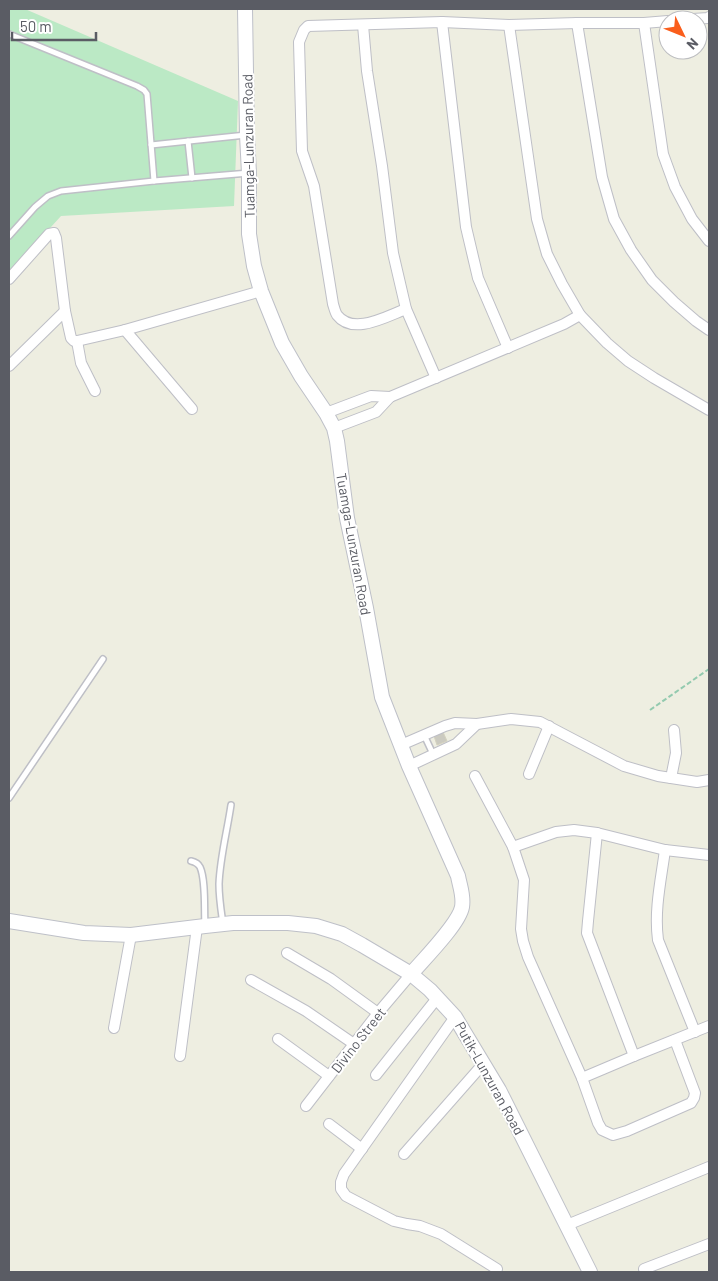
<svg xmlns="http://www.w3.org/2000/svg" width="718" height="1281" viewBox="0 0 718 1281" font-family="Barlow,sans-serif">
	<rect width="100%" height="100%" fill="#eeeee1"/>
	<!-- green -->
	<polygon fill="#bbe9c5" points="9,9 25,9 238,101 234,206 61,216 9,273"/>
	<!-- building -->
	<polygon fill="#cbcac0" stroke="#d4d2bf" points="443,732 447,741 437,745 434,736"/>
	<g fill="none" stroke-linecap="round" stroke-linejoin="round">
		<defs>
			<g id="lane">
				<polyline points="9,34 137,86 144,90 147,94 154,181"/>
				<polyline points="188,141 192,178"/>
				<polyline points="151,145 246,135"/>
				<polyline points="9,236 35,207 48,196 61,191 154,181 249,173"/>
				<polyline points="424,735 433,754"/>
				<polyline points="9,798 103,659"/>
				<path d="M191,861C195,862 198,863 200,867C206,880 204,910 205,925"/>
				<path d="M223,924C221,910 219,898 219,884C220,858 227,832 231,805"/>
			</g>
			<g id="street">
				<polyline points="678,20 708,18 709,17"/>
				<polyline points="442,22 466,227 478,278 508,348"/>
				<polyline points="577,23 602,177 614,219 631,250 652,280 674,302 696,321 709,330"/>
				<polyline points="644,23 663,154 675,187 692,219 709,241"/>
				<polyline points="363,25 367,71 382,166 393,253 406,309 436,378"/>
				<polyline points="509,25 537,219 547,254 562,284 580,315 607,343 628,361 654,378 709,410"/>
				<polyline points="9,279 49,234 54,233 56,238 65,311 71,338 74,341 77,341 125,330 261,291"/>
				<path d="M406,309C387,316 353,336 337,315C335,312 334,307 333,304L314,186L302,151L299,42L304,30L308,26L442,22L509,25L577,23H644L668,21"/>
				<polyline points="125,330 192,409"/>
				<polyline points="77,341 81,363 95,391"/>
				<polyline points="9,366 65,311"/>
				<polyline points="390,397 564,324 580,315"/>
				<polyline points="326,413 371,396 390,397 376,412 334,428"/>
				<polyline points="401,745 445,726 455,723 477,724 511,719 540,722 624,766 658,776 697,782 709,780"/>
				<polyline points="409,766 456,744 477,724"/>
				<polyline points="529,774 549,726"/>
				<polyline points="475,776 513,847 524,880 521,929 523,941 528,957 582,1078 598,1123 602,1130 613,1135 627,1131 691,1103 694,1098 695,1093 675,1040"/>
				<polyline points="671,778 676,753 674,730"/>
				<polyline points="597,833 588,921 587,933 634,1056"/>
				<polyline points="513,847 556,832 574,830 597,833 665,850 709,855"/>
				<path d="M665,850C661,880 654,910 658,940L695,1032"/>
				<polyline points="287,953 331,979 378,1013"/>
				<polyline points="251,980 306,1011 354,1044"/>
				<polyline points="455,1017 344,1174 341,1182 341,1189 346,1196 394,1221 407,1224 420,1226 441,1234 497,1269"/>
				<polyline points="114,1028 131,935"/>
				<polyline points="278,1039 329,1076"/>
				<polyline points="180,1056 197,927"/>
				<polyline points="376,1075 438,997"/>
				<polyline points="582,1078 634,1056 709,1026"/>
				<polyline points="306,1106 378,1013 411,974"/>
				<polyline points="329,1124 362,1149"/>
				<polyline points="404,1154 484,1063"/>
				<polyline points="567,1225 709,1167"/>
				<polyline points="645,1272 644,1269 709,1244"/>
			</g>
			<g id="secondary">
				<path d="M245,9L247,135L249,173V234L254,266L261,291L282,343L301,376L326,413L334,428L337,441L347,518L366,608L382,697L409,766L458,876C460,887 464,896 462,907C459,924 423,960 411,974"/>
				<polyline points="9,921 84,933 131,935 205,926 233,923 288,923 316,926 342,934 362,945 411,974 430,990 455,1017 499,1090 590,1272"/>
			</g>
		</defs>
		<!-- lane casing -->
		<use href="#lane" stroke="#bebfc6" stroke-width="8"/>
		<!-- street casing -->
		<use href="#street" stroke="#bebfc6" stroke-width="12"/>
		<!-- secondary casing -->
		<use href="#secondary" stroke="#bec0c8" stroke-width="16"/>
		<!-- path -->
		<polyline stroke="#93caaf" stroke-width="2" stroke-dasharray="5 2.5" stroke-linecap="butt" points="650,710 709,669"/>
		<!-- lane -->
		<use href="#lane" stroke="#fff" stroke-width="5"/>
		<!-- street -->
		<use href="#street" stroke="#fff" stroke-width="10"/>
		<!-- secondary -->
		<use href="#secondary" stroke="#fff" stroke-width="14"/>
	</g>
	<g text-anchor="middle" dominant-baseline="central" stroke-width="4" stroke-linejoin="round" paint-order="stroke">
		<!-- street labels -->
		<g font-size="14" fill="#5a5c64" stroke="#fff">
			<text transform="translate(248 146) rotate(-91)">Tuamga-Lunzuran Road</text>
			<text transform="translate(354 544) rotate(80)">Tuamga-Lunzuran Road</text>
			<text transform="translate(358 1040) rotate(-52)">Divino Street</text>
			<text transform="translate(490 1078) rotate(61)">Putik-Lunzuran Road</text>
		</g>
	</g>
	<!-- border -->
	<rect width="718" height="1281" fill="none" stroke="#5a5c64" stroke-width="20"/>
	<!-- north arrow -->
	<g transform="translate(683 35) rotate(133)"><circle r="24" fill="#ffffff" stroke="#bdbec1"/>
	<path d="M0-4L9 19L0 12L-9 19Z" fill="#fa5e1c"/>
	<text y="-8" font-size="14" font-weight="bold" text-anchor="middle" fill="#5a5c64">N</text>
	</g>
	<!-- scale -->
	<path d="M12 32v8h84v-8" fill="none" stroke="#5a5c64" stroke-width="2.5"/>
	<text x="20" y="32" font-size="15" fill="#5a5c64" stroke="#ffffff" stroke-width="4" paint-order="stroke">50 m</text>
</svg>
